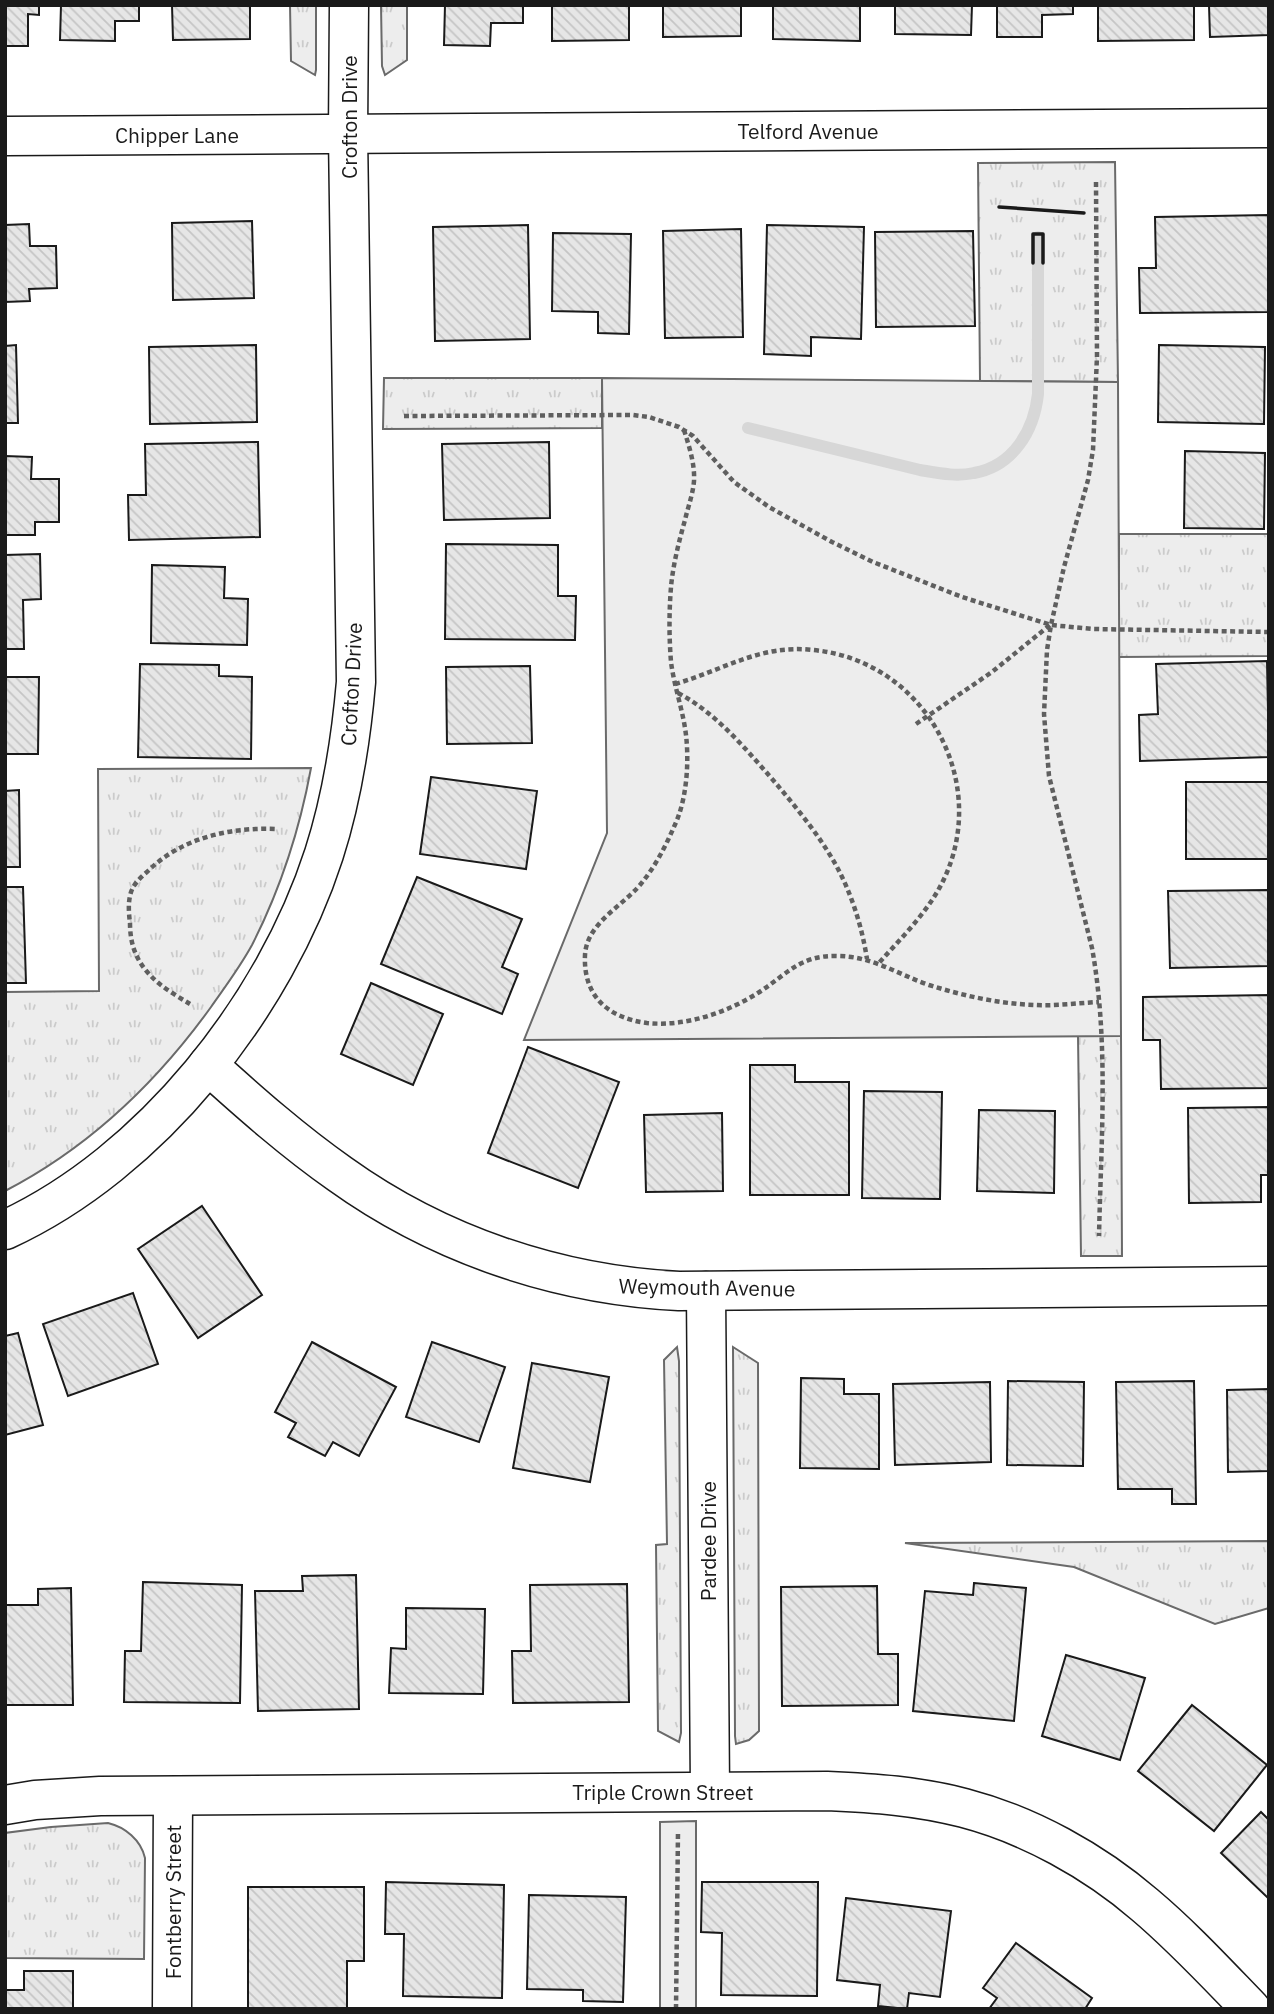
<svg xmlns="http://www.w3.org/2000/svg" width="1274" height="2014" viewBox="0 0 1274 2014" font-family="'IBM Plex Sans',sans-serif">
	<defs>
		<pattern id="grass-tufts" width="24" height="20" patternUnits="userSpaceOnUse" patternTransform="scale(1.75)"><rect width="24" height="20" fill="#ededed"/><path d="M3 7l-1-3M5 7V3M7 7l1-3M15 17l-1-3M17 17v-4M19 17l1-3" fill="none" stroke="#cbcbcb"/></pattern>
		<pattern id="building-back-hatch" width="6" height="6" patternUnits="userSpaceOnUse" patternTransform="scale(1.75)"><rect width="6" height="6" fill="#e6e6e6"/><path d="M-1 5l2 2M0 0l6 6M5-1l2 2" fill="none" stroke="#c5c5c5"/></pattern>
	</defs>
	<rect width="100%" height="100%" fill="#fff"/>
	<!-- grass -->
	<g fill="url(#grass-tufts)" stroke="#6a6a6a" stroke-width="2">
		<polygon points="290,5 316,5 316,70 315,75 291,61"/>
		<polygon points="381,5 407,5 407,60 385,75 382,66"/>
		<polygon points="1115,162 1118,382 980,381 978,163"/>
		<polygon points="384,378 602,378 602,428 383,429"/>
		<polygon points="1119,534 1269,534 1269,656 1119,657"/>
		<path d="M311,768C300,828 280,890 252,945C240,967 225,987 211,1007C157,1082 88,1148 5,1191V992L99,991L98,769Z"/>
		<polygon points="1078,1036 1121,1036 1122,1256 1081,1256"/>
		<polygon points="677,1347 679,1361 681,1733 679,1742 658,1731 656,1545 667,1544 664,1360"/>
		<polygon points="733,1347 758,1363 759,1731 749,1740 736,1744 735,1736"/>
		<polygon points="1269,1541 1269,1608 1215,1624 1074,1567 905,1543"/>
		<path d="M108,1823C125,1827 141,1840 145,1858L144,1959L5,1958V1833L51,1827Z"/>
	</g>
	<!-- built -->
	<g fill="#ededed" stroke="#6a6a6a" stroke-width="2">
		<polygon points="602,378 1118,382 1121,1036 524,1040 607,833"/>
		<polygon points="696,1821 696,2009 660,2009 660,1822"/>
	</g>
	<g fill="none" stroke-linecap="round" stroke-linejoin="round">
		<!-- stream -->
		<path stroke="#d7d7d7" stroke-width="12" d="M748,428L920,470C938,473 956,477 974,473C1013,466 1034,431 1038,394V237"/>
	</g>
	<!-- building -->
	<g fill="url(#building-back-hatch)" stroke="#1a1a1a" stroke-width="2">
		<polygon points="5,5 39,5 39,15 28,14 28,46 5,46"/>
		<polygon points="61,5 139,5 139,21 115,21 115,41 60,40"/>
		<polygon points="172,5 250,5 250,39 173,40"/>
		<polygon points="445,5 523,5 523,23 491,23 490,46 444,45"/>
		<polygon points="552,5 629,5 629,40 552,41"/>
		<polygon points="663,5 741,5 741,36 663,37"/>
		<polygon points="773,5 860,5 860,41 773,39"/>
		<polygon points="895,5 972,5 971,35 895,34"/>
		<polygon points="997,5 1073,5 1073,14 1042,15 1042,37 997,37"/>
		<polygon points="1098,5 1194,5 1194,40 1098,41"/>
		<polygon points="1209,5 1269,5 1269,35 1210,37"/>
		<polygon points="1268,215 1269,312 1140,313 1139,268 1156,268 1155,217"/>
		<polygon points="252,221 254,298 173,300 172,223"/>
		<polygon points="29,224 30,246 56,246 57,288 29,289 30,301 5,302 5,225"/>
		<polygon points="528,225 530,339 435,341 433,227"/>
		<polygon points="767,225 864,227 861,339 811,337 811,356 764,354"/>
		<polygon points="741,229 743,337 665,338 663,231"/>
		<polygon points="973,231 975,326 876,327 875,232"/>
		<polygon points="553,233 631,234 629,334 598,333 598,312 552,311"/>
		<polygon points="16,345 18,423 5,423 5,346"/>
		<polygon points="256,345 257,422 150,424 149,347"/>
		<polygon points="1159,345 1265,347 1264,424 1158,422"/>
		<polygon points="258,442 260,537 129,540 128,495 146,495 145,444"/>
		<polygon points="549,442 550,518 444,520 442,444"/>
		<polygon points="1185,451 1265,453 1264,529 1184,528"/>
		<polygon points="5,456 32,457 31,479 59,479 59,522 35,522 35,535 5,535"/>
		<polygon points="446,544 558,545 558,596 576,596 575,640 445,639"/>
		<polygon points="40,554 41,599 23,600 24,649 5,649 5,555"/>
		<polygon points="152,565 225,567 224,598 248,599 247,645 151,643"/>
		<polygon points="1267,661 1269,757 1140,761 1139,715 1158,714 1156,664"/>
		<polygon points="140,664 219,665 219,676 252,677 251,759 138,757"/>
		<polygon points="530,666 532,743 447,744 446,667"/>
		<polygon points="5,677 39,677 38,754 5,754"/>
		<polygon points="431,777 537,791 526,869 420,854"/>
		<rect x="1186" y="782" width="83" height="77"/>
		<polygon points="19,790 20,867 5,867 5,791"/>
		<polygon points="417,877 522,919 502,967 518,974 502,1014 381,964"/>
		<polygon points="5,887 23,887 26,983 5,983"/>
		<polygon points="1269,890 1269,966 1170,968 1168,891"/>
		<polygon points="371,983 443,1014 413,1085 341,1054"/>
		<polygon points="1269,995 1269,1088 1161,1089 1160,1040 1143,1040 1143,997"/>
		<polygon points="528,1047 619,1082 578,1188 488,1153"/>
		<polygon points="750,1065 795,1065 795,1082 849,1082 849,1195 750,1195"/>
		<polygon points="864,1091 942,1092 940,1199 862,1198"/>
		<polygon points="1269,1107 1269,1175 1261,1175 1261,1202 1189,1203 1188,1108"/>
		<polygon points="979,1110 1055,1111 1054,1193 977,1191"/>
		<polygon points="722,1113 723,1191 646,1192 644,1115"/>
		<polygon points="202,1206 262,1295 198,1338 138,1249"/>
		<polygon points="133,1293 158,1364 68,1396 43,1324"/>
		<polygon points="18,1333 43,1425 5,1435 5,1336"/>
		<polygon points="312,1342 396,1387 359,1456 333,1442 325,1456 288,1437 296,1423 275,1412"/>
		<polygon points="432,1342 505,1367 479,1442 406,1417"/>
		<polygon points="532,1363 609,1377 590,1482 513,1468"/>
		<polygon points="801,1378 844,1379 844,1394 879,1394 879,1469 800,1468"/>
		<polygon points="1008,1381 1084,1382 1083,1466 1007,1465"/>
		<polygon points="1194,1381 1196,1504 1172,1504 1172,1489 1118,1489 1116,1382"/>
		<polygon points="990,1382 991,1462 895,1465 893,1384"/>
		<polygon points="1269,1389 1269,1471 1228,1472 1227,1390"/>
		<polygon points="356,1575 359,1709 258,1711 255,1591 303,1591 302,1576"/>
		<polygon points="143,1582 242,1585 240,1703 124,1702 125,1651 141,1651"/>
		<polygon points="974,1583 1026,1588 1014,1721 913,1711 925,1591 973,1595"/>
		<polygon points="627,1584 629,1702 513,1703 512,1651 531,1651 530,1585"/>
		<polygon points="877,1586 878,1654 898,1654 898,1705 782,1706 781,1587"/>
		<polygon points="71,1588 73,1705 5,1705 5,1605 38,1605 38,1589"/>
		<polygon points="406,1608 485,1609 483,1694 389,1693 391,1648 406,1649"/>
		<polygon points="1066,1655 1145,1678 1120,1760 1042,1736"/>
		<polygon points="1192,1705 1267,1765 1214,1831 1138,1771"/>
		<polygon points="1261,1812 1269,1820 1269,1899 1221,1853"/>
		<polygon points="386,1882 504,1885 502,1998 403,1996 404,1934 385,1934"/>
		<polygon points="702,1882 818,1882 817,1996 721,1995 722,1933 701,1932"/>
		<polygon points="248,1887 364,1887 364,1961 347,1961 347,2009 248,2009"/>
		<polygon points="529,1895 626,1897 623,2002 583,2001 583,1990 527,1989"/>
		<polygon points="846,1898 951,1911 940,1997 909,1993 907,2009 878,2006 880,1985 837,1980"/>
		<polygon points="1016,1943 1092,1998 1085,2009 989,2009 997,1998 983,1988"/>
		<polygon points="24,1971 73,1971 73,2009 5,2009 5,1990 24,1990"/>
	</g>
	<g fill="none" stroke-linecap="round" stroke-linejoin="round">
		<defs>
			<g id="minor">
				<polyline points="5,136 1269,128"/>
				<path d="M208,1065C250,1103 293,1141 340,1174C439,1245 558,1285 679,1291L1269,1286"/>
				<path d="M5,1230C151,1163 275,1006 324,854C342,798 351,740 356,682L348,134L349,5"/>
				<polyline points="706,1291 710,1791"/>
				<path d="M5,1805L35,1800L100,1796L827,1791C873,1793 919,1796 964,1808C1029,1825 1094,1861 1145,1905C1183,1937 1217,1974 1251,2009"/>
				<polyline points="172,2009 173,1796"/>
			</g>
		</defs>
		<!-- minor casing -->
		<use href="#minor" stroke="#1a1a1a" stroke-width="41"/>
		<!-- path -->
		<g stroke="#5f5f5f" stroke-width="4.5" stroke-dasharray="5 3.5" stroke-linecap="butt">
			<path d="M1096,182L1097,356L1093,450L1088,480L1064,567L1051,625L1047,650L1044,714L1049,776L1092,948C1109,1041 1101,1142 1099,1236"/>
			<polyline points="404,416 633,415 649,417 679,427 693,436 734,482 769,507 832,542 873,562 962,597 1051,625 1093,629 1269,632"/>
			<path d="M684,430C689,446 695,464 694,481C693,494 688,507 685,520C679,541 673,565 671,587C669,612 669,637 671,662C674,686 683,710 686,735C689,761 687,795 677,820C668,841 658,862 644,880C626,905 587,921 585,955C583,996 608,1018 647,1023C686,1027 729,1012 761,991C788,973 801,955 837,956C872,956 897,974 929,985C964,996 1000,1004 1036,1005C1057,1006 1078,1003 1099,1002"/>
			<path d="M675,684C724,670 760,644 813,650C923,660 991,779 944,879C929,911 902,937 879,963"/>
			<path d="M678,693C716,713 745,748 773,780C796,807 820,836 837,867C852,895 862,927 867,959"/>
			<polyline points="916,724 992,672 1050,625"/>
			<path d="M190,1004C177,996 161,987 151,976C136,961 130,944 130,923C129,915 128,905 130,896C132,885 140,878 148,871C182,837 232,827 277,829"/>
			<polyline points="676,2009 678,1831"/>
		</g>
		<!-- minor -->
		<use href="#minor" stroke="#fff" stroke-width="38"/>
		<!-- wall -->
		<g stroke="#1a1a1a" stroke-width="3.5">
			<polyline points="999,207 1084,213"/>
			<polyline points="1033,263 1033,234 1043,234 1043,263"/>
		</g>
	</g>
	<g text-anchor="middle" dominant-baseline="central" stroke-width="5" stroke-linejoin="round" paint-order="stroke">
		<!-- street labels -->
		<g font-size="21" fill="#1a1a1a" stroke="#fff">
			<text transform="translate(349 117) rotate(-90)">Crofton Drive</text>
			<text x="808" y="131">Telford Avenue</text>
			<text x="177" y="135">Chipper Lane</text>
			<text transform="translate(351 684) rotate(-87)">Crofton Drive</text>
			<text transform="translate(707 1287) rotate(1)">Weymouth Avenue</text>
			<text transform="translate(708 1541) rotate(-90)">Pardee Drive</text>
			<text x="663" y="1792">Triple Crown Street</text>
			<text transform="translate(173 1902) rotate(-90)">Fontberry Street</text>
		</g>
	</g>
	<!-- border -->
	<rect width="1274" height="2014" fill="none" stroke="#1a1a1a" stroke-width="14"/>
</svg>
